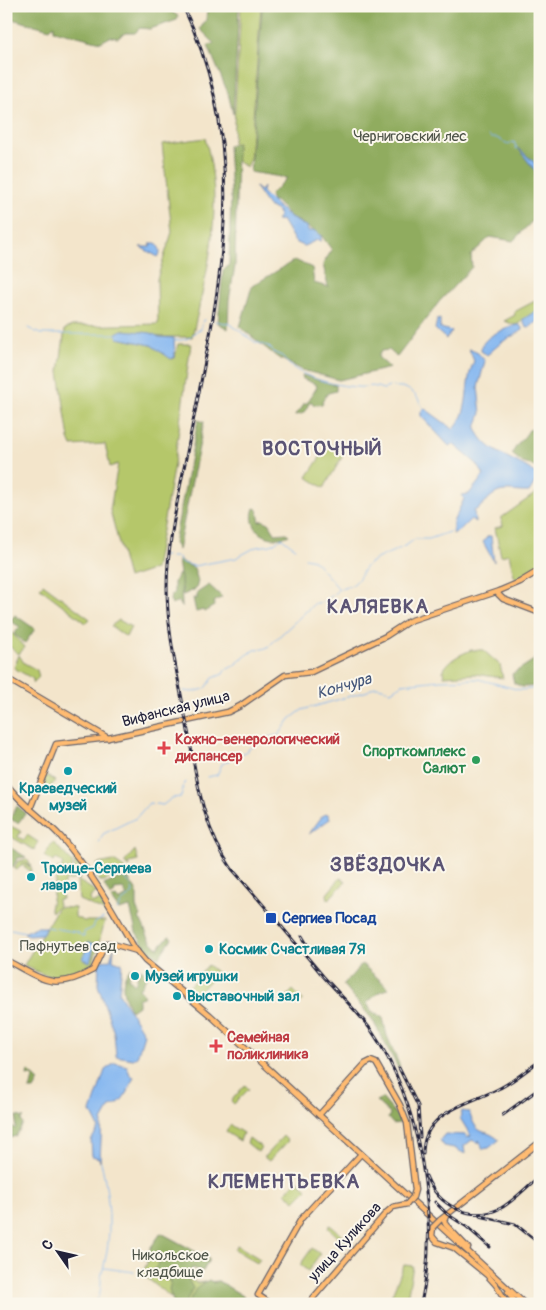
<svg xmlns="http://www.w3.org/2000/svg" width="546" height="1310" viewBox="0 0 546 1310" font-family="Pangolin,sans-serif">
	<rect width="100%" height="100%" fill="#fbf7ec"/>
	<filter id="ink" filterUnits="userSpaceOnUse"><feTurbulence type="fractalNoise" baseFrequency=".02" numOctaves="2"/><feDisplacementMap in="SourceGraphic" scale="10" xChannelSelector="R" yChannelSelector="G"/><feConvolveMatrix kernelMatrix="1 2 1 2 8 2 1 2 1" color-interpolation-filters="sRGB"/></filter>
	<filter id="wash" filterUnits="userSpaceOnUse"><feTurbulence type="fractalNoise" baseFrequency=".0096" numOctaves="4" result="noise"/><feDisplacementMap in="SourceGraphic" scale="20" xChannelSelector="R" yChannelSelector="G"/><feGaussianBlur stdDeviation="1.12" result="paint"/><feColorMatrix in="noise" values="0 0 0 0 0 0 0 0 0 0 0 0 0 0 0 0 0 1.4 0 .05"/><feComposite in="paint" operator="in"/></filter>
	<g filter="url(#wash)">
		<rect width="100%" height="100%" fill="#f3e5cb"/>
		<!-- green -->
		<g fill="#b5c76a" stroke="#6c7452">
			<polygon points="241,6 261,6 250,159 246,167 232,157"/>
			<path d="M205,138C225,207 208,269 192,337H159L150,333L122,330L118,338L151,345L172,359L175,357L178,344H191L174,464L155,569L128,578L110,510L118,464L110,467L105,444L72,446L69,439L59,372L65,329L72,326L158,324L157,279L172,232L162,144Z"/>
			<polygon points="535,301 540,308 518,324 515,325 504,321 515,315 514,312"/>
			<polygon points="329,444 345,452 324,488 307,477"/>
			<polygon points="536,493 540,496 540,566 517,579 514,576 509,554 501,556 495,528 503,526 501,518"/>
			<polygon points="43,584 90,619 86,623 40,588"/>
			<polygon points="119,620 131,627 126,637 111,626"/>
			<polygon points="10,631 25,647 19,654 6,644 6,632"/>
			<path d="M471,650H483L500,665L503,678L475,674L444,676L443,671C449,659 460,655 471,650Z"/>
			<polygon points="19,655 24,663 37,670 39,677 33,683 33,679 14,668"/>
			<polygon points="45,775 55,781 48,790 41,786"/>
			<polygon points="6,824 21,831 18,837 24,840 27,835 38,842 34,850 6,834"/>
			<polygon points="53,842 72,862 73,874 66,869 61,874 57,871 58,867 61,870 63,863 56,859 53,862 44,856"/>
			<polygon points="135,850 138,861 129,863 130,867 124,863"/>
			<polygon points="74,854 88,874 83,870 79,880 75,875"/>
			<polygon points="27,859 31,866 21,862 32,868 29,876 30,871 22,865 17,870 14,868 18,861"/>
			<polygon points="114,861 127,870 104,881 100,881 96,875 97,864"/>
			<polygon points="57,872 61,875 68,872 76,879 65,881 61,891 62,899 57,900 58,906 52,912 50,909"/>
			<polygon points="340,878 346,881 328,900 327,894"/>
			<polygon points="77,880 97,892 91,896 90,900 93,903 101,900 104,911 79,900"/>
			<path d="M58,907L75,908V917L84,921H105L92,967C59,980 56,982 24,965Z"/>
			<polygon points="208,965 217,973 195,997 186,989 199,976 197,974 199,972 201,973"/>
			<polygon points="293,990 303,1000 297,1005 287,996"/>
			<polygon points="245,1085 249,1089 234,1104 231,1101"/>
			<polygon points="230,1125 243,1133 240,1141 226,1132"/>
			<polygon points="283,1136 288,1141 269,1161 264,1157"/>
			<polygon points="249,1138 261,1147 258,1152 247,1143"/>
			<polygon points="297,1180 307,1189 295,1201 285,1193"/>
			<polygon points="330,1225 348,1240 345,1243 328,1228"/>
			<polygon points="161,1233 209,1259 203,1271 192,1267 187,1278 197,1283 218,1281 243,1296 244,1300 250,1304 179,1304 142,1274"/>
			<polygon points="237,1245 260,1259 257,1263 234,1249"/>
			<polygon points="312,1248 320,1254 308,1271 300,1265"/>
			<polygon points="404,1265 413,1266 406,1304 391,1304 392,1294"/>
		</g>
		<!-- forest -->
		<g fill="#90ac5e" stroke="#59674c">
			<polygon points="14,6 171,6 172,12 178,16 177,20 150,29 140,28 135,33 125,33 118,38 110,37 101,42 54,30 54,25 50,29 8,18"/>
			<polygon points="216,6 239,6 233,114 228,93 208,46 214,43 200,29 206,20 207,7 215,9"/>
			<polygon points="268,6 540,6 539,214 513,241 490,237 471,255 472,267 439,302 397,357 389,350 381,351 378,357 390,368 339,380 302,370 277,357 240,327 252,286 295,260 312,268 314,283 328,287 323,264 332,250 321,235 291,217 275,201 272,201 270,195 287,178 250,172 262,8"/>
			<polygon points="237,143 235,266 229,300 228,329 218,323 223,270 229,266 231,192 228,146"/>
			<path d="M302,375L336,385V391L328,393L322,401L323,404L314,405L311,401C305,408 307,415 294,415L302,408L303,404L307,403L317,387L315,384L303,379Z"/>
			<path d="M540,419V436L533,439L540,444L538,467L523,463L512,454C516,444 524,439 529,430L537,428Z"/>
			<polygon points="198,420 204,422 178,550 174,543 176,533"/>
			<path d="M254,508L257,509L260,522L262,520L269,523L276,534L286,533L289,535C269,545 246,530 254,508Z"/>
			<polygon points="178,560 194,568 198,581 196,589 183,595"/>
			<polygon points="178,574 181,576 182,607 178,601 172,605 170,600 171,596 174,594 174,582"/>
			<polygon points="209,585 222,597 214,602 214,606 204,612 203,610 196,612 193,598 197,599 197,593"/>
			<polygon points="15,615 35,629 25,643 14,634 20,627 12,622 12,618"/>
			<polygon points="540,651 540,686 522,687 514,683 512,674 534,660"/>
			<polygon points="17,806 26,813 18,823 10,819"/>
			<polygon points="11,848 26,857 18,858 12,868 6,864 6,853"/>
			<path d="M126,875L137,892V910L141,916L139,918C148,931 144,936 158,948L169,936L172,938L159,957L147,950L136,932L130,907L119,910L111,899L116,897L119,901L127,896L123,889L114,890L115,893L110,896L104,885Z"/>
			<polygon points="362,964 389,988 378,993 367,1003 371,1011 383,1018 387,1036 400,1067 398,1068 372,1019 343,985"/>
			<path d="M131,967L128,978L135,984L140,969L149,973L139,989L145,996L138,999V1006L131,1011C123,995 118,982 131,967Z"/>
			<polygon points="28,1071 39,1081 34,1090 30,1090 33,1078 31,1075 27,1076"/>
			<polygon points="382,1098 399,1118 400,1123 393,1124 388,1118 390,1114 376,1101"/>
			<polygon points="17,1116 24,1118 21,1120 23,1124 16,1136 10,1138 12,1132 7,1129 11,1125 15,1129"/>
			<polygon points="161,1233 209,1259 203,1271 192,1268 187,1278 193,1288 185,1304 174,1304 169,1290 171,1281 158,1277 153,1272 159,1263 158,1251 147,1262 146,1259 151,1247"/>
			<polygon points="209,1280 214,1283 218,1281 243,1296 244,1300 250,1304 188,1304 197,1287"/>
		</g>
		<!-- water -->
		<g fill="#83b6f0" stroke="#526c96">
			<polygon points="518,148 534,162 540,174 535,174 536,172"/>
			<path d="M255,187L260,191L263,187L262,192C269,200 299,226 307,226L308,231H315L321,236V241L317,240L304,246L295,242L282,220L276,221L279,217L278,211L268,206Z"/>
			<path d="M151,243H156C159,247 162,252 158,257L140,247H150Z"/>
			<polygon points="540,308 540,319 529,328 526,327 522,320"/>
			<polygon points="440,319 440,328 452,331 446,339 435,329 437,320"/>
			<path d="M516,325H520L523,330L502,342L487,355L481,351C481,336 504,330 516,325Z"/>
			<polygon points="122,330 151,333 159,337 174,338 175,357 171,359 151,345 118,338 116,333"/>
			<path d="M469,349L478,353L485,361L478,387L481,413L476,428C486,454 517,458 536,474L537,479L529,492C520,493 512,490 504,491C490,492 485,506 474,511L475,522L471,519L460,530L453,534V522L464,499L462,495L469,494L484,475L477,464L453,444L449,446L421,416V412L424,408L453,429C472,411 463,384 474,361Z"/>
			<polygon points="488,536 491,536 494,562 483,542"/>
			<polygon points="328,814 330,819 309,834 323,815"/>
			<polygon points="36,927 46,927 42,934 28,935 24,933"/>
			<polygon points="88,942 95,944 90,962 83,959"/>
			<polygon points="114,947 113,960 122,963 119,993 144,1034 137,1057 133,1059 116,1056 114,1033 98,985 99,961 110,960"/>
			<path d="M115,1063L127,1066L130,1075L134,1077C128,1089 124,1104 110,1107L102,1121L100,1162L99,1158L92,1156L91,1140L99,1128L91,1112L105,1070Z"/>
			<path d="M462,1111L469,1112C479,1140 483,1126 499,1140L489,1148L483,1149L479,1140L478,1143L472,1140L464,1146L465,1154L454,1148L444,1146L440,1140L445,1134L467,1135L466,1138L471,1136L460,1118Z"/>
		</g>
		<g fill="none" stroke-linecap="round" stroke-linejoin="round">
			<!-- stream -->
			<g stroke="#83b6f0" stroke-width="1">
				<polyline points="488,135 491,138 497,138 508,144 514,142 517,149"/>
				<path d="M215,321L230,324L255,342L268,346L275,353L282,356C293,376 335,386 358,387C363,388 372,385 376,387C379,387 381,389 384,389L389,387"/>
				<polyline points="28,328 40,334 117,334"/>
				<path d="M175,340C195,341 190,332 201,329L203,320H205"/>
				<path d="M393,387C410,385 418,396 424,410"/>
				<polyline points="163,556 166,556"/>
				<polyline points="171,557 176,557"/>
				<polyline points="178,558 180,562 194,566 236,558 256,547 271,545 282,538 295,548"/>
				<path d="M305,558L314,560L339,589C364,585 358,571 370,563C385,553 402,550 415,539H429L452,531"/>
				<path d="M271,644L315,603C325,604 332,595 339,589"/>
				<path d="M206,688L213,678L223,674L225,670C235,667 244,656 253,651C258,648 263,651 269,646"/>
				<polyline points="184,691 193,692 204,689"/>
				<path d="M207,777L217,775L222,764L245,752L263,738L279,735L290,719L302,710L368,691C376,683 383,689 391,691L402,684L440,680L478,679L520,690L540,688"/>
				<polyline points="99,843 103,834 136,818 149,803 163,805 172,798 181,797 184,784 186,782"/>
				<polyline points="107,876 119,875"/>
				<path d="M117,910L122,902L133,893C132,886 128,878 121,877"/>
				<polyline points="46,927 76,932 84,937 84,932 93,928 95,923 103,918"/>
				<polyline points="11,929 25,932"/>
				<polyline points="104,1268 134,1272"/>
				<path d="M99,1296C102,1288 100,1281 102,1273C113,1236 110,1199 101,1162"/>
				<polyline points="96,1304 98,1298"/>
			</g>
		</g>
	</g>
	<g filter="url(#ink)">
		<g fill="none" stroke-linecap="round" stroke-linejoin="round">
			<defs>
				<g id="major">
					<polyline points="499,591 498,594 503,599 540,613"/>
					<polyline points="6,678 108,738"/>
					<path d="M6,783C21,805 43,817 61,837C91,871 112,909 135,949L145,961L210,1015L525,1304"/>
					<polyline points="30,809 56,744 108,738 228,712 240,706 285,675 311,672 386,636 409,621 499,591 520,582 540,570"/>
					<path d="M6,960C42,979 54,992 93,970L104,947L109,943L137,951"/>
					<polyline points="319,1115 365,1064 371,1061 376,1063 400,1105 407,1123 415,1190 413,1197"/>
					<polyline points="446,1216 444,1221 446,1225 468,1248"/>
					<polyline points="440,1220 540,1142"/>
					<polyline points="433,1227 432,1236 437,1242 454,1248 487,1275 496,1285 507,1303"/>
					<polyline points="507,1303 513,1299 508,1292"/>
					<polyline points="508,1303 519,1304"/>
					<polyline points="271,1304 258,1295 301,1219 360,1155"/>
					<polyline points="308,1304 386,1213 393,1207 407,1204"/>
				</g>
			</defs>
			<!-- major casing -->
			<use href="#major" stroke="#6b666d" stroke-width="7"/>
			<!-- major -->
			<use href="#major" stroke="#ffbb71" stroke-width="4.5"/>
			<defs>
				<g id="rail">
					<path d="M183,6C258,161 215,304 185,463C178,496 171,530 168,564C163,621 178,675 188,731C197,780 202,827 232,869C263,904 293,940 323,976C339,994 357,1011 371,1030C421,1102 440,1219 421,1304"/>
					<polyline points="302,936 308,946"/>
					<polyline points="399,1068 418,1106 420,1137"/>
					<polyline points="503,1115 540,1088"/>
					<path d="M423,1154C423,1111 467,1105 498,1089C513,1082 526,1070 540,1061"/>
					<path d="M426,1176C438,1206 471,1223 501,1208C515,1200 527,1186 540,1176"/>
					<polyline points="435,1202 447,1214 467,1227 490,1247"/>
					<polyline points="480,1216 515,1224 540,1244"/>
				</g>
			</defs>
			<!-- rail casing -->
			<use href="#rail" stroke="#22223b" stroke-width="3"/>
			<!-- rail -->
			<use href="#rail" stroke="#fbf7ec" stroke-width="1" stroke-dasharray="4" stroke-linecap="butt"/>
			<defs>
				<g id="major-bridge">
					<polyline points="407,1204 413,1197"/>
					<polyline points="433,1227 440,1220"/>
				</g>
			</defs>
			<!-- major-bridge casing -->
			<use href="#major-bridge" stroke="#6b666d" stroke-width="7" stroke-linecap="butt"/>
			<!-- major-bridge -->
			<use href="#major-bridge" stroke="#ffbb71" stroke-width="4.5"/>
		</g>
	</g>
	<!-- markers -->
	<g fill="#e0444e" stroke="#fbf7ec" stroke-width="2">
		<path d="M161.5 740.5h5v5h5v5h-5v5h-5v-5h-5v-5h5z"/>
		<path d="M213.5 1038.5h5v5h5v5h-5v5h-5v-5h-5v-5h5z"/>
	</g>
	<circle fill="#2e9e5b" stroke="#fbf7ec" stroke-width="2" cx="476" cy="760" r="5"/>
	<g fill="#0f9aa8" stroke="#fbf7ec" stroke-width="2">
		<circle cx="68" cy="771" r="5"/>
		<circle cx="31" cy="877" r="5"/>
		<circle cx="209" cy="949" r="5"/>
		<circle cx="135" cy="976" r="5"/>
		<circle cx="177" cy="996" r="5"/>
	</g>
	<rect fill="#1a4fb4" stroke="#fbf7ec" stroke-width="2" x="265" y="912" width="12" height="12" rx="2.5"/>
	<g text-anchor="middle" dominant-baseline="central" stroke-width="4" stroke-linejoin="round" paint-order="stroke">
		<!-- park labels -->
		<g font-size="15" fill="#4e5449" stroke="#fbf7ec">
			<text x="410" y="136">Черниговский лес</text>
			<text x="68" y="946">Пафнутьев сад</text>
			<text x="170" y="1255">Никольское<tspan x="170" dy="17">кладбище</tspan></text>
		</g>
		<!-- street labels -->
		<g font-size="15" fill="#22223b" stroke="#fbf7ec">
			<text transform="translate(176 709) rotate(-14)">Вифанская улица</text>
			<text transform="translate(345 1242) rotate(-48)">улица Куликова</text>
		</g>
		<!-- health labels -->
		<g font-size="15" font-weight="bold" fill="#be3a42" stroke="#fbf7ec" text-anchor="start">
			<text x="175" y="739">Кожно-венерологический<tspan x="175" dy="17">диспансер</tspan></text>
			<text x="227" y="1037">Семейная<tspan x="227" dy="17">поликлиника</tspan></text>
		</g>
		<!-- leisure labels -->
		<g font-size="15" font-weight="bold" fill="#27864d" stroke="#fbf7ec" text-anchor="end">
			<text x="466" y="751">Спорткомплекс<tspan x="466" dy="17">Салют</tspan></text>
		</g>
		<!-- culture labels -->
		<g font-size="15" font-weight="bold" fill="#0d838f" stroke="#fbf7ec" text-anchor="start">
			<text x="68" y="788" text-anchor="middle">Краеведческий<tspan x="68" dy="17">музей</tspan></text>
			<text x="41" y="868">Троице-Сергиева<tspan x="41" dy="17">лавра</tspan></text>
			<text x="219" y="949">Космик Счастливая 7Я</text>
			<text x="145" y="976">Музей игрушки</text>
			<text x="187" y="996">Выставочный зал</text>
		</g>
		<!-- transit labels -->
		<g font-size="15" font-weight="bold" fill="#164399" stroke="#fbf7ec" text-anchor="start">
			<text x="282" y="918">Сергиев Посад</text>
		</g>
		<!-- water labels -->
		<g font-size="16" font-style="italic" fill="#44567a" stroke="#fbf7ec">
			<text transform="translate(344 686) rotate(-16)">Кончура</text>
		</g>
		<!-- district labels -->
		<g font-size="20" font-weight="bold" letter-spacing="1" fill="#5b5474" stroke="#fbf7ec">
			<text x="322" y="448">ВОСТОЧНЫЙ</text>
			<text x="378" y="606">КАЛЯЕВКА</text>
			<text x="388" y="864">ЗВЁЗДОЧКА</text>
			<text x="284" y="1181">КЛЕМЕНТЬЕВКА</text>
		</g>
	</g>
	<!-- margin -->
	<rect width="546" height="1310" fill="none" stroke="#fbf7ec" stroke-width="25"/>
	<!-- north arrow -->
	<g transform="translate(58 1252) rotate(304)" stroke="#fbf7ec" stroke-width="4" paint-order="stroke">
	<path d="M0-4L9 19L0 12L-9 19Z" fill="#22223b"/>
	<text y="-8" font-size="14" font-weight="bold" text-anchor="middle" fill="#22223b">С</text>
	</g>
</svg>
